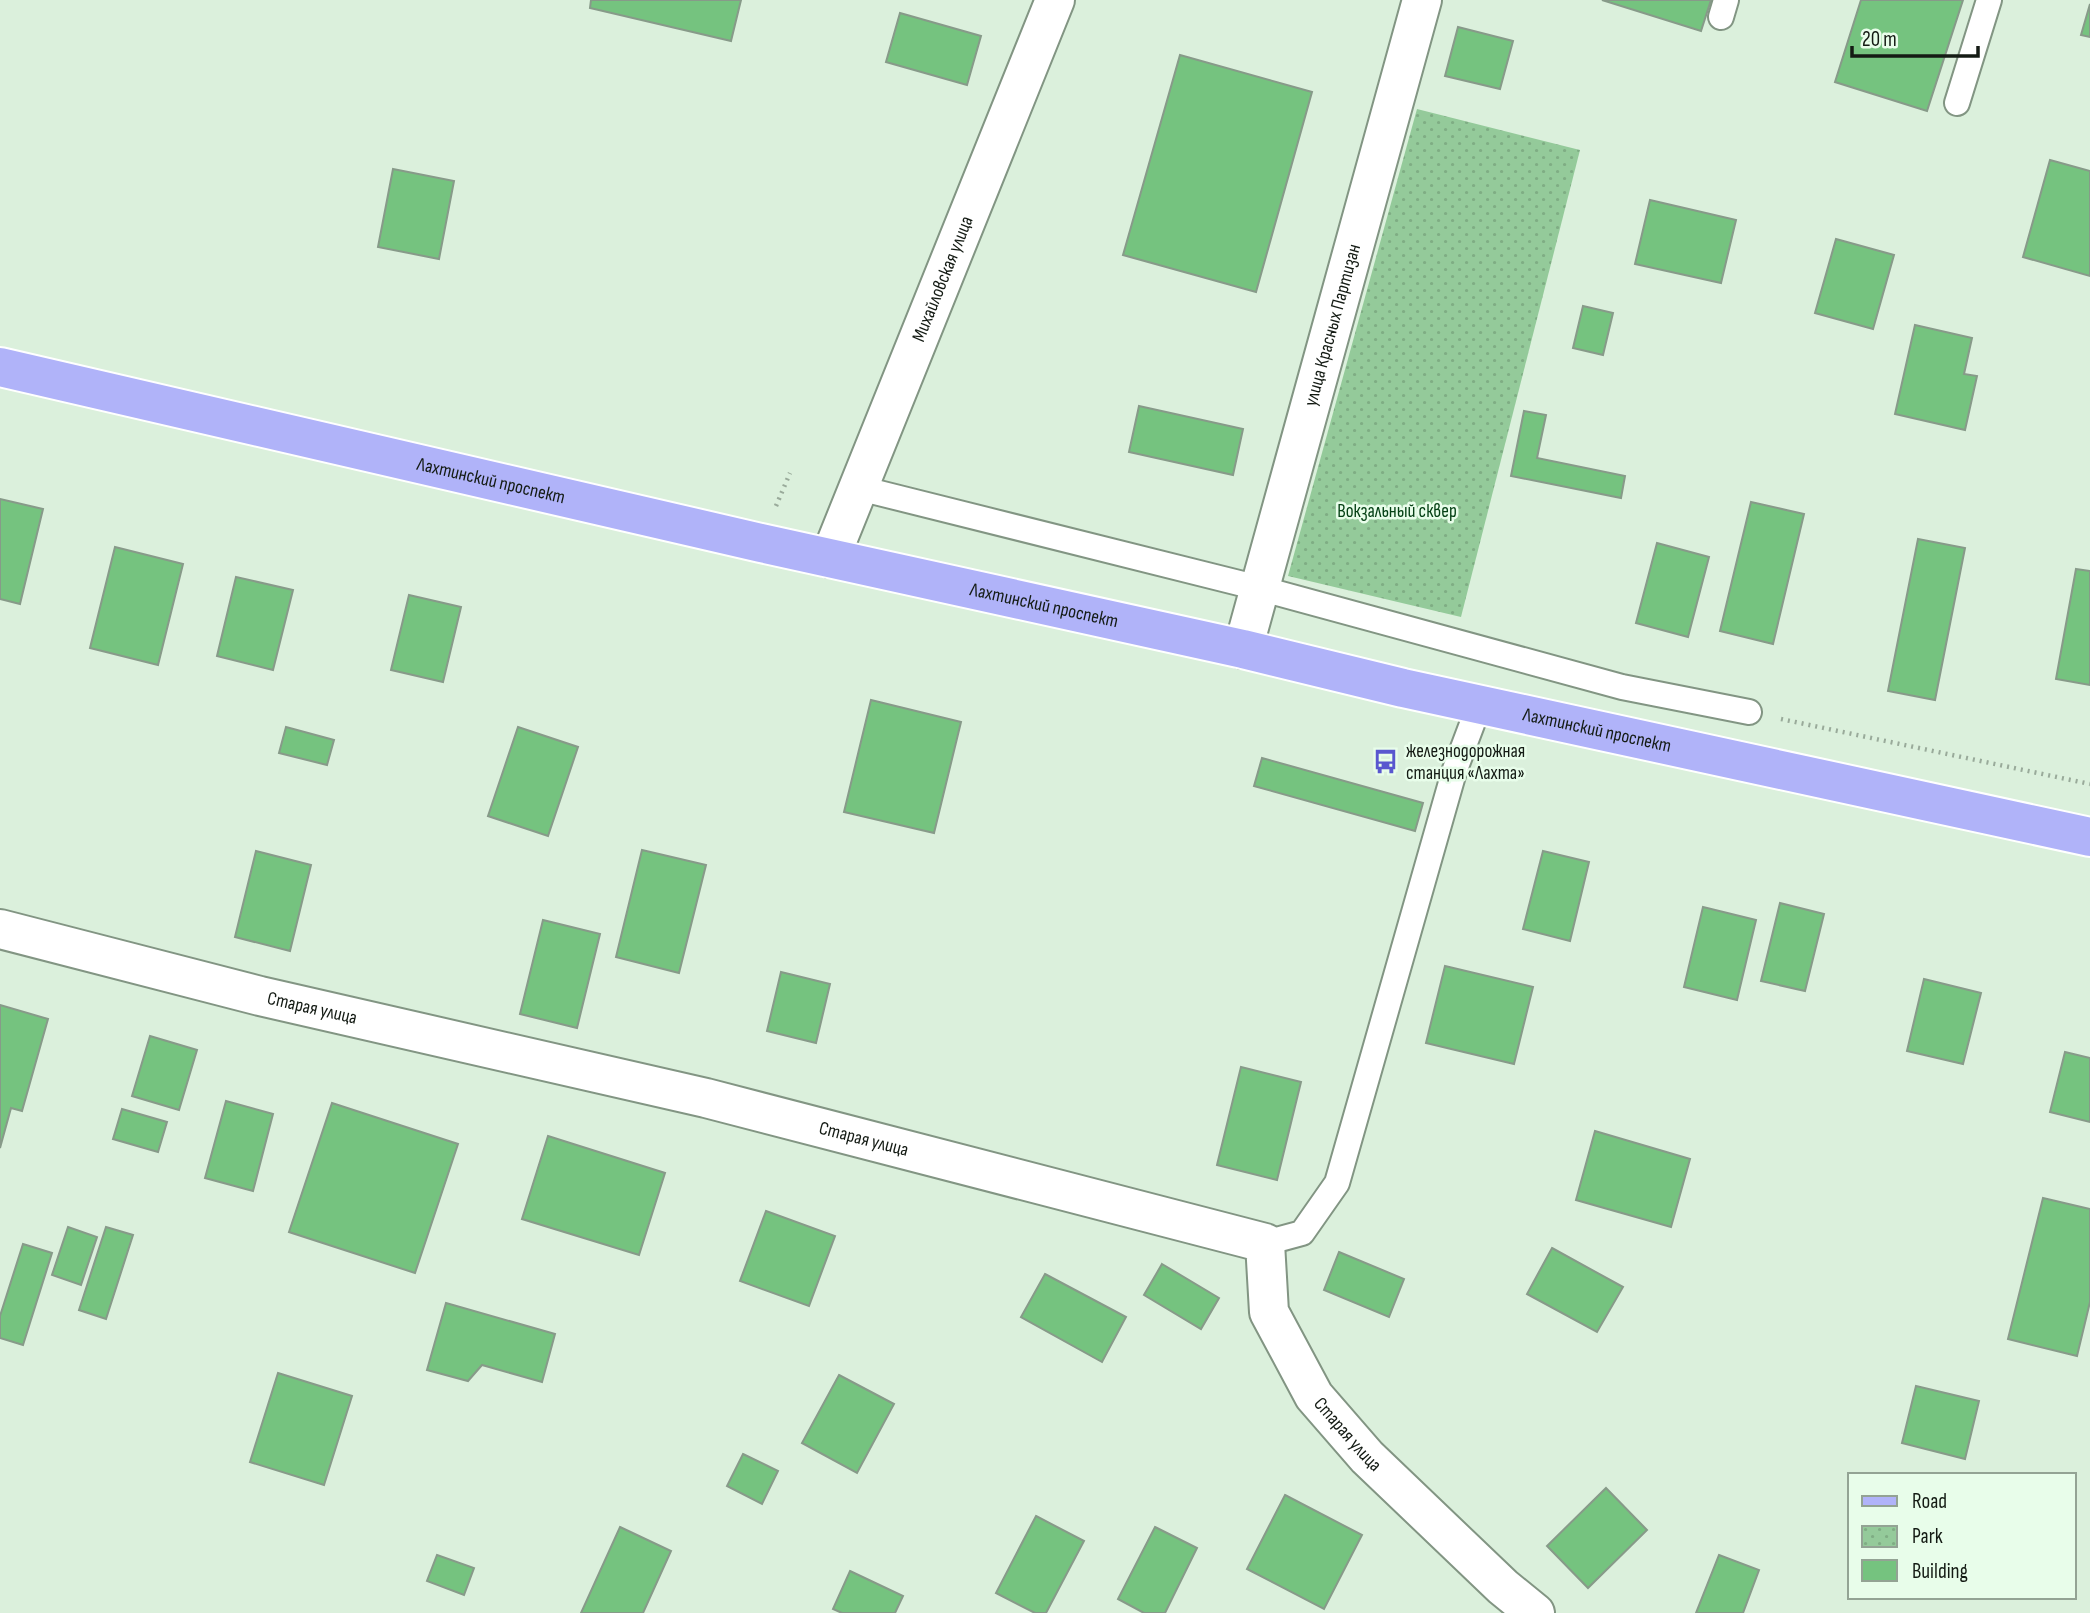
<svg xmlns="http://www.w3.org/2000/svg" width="2090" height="1613" viewBox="0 0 2090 1613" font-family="'Sofia Sans Condensed',sans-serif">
	<defs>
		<pattern id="park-dots" width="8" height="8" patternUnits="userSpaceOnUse" patternTransform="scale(1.75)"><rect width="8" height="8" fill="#94ca9a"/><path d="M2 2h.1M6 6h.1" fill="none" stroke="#7fad84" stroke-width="1.8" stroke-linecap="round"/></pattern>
	</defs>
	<rect width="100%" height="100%" fill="#dbf0dc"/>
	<!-- park -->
	<polygon fill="url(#park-dots)" points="1417,109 1580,150 1461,617 1288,576"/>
	<!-- building -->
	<g fill="#75c37f" stroke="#879a89" stroke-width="2">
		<polygon points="591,0 741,0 731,41 590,8"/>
		<polygon points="1602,0 1711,0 1701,31"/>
		<polygon points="1861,0 1963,0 1927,111 1835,82"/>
		<polygon points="2090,4 2090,37 2081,35"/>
		<polygon points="900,13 981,36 967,85 886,62"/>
		<polygon points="1458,27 1513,41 1500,89 1445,76"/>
		<polygon points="1180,55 1312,92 1256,292 1123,255"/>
		<polygon points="2050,160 2090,171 2090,276 2023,257"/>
		<polygon points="393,169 454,181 439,259 378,247"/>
		<polygon points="1650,200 1736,220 1721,283 1635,264"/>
		<polygon points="1836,239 1894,255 1873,329 1815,313"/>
		<polygon points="1583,306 1613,313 1603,355 1573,348"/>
		<polygon points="1915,325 1972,338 1964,374 1977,376 1965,430 1895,414"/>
		<polygon points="1139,406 1243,429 1233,475 1129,452"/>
		<polygon points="1524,411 1546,415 1537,458 1625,476 1621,498 1511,476"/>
		<polygon points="0,499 43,509 20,604 0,599"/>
		<polygon points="1751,502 1804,514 1773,644 1720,631"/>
		<polygon points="1918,539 1965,548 1935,700 1888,691"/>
		<polygon points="1657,543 1709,557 1688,637 1636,623"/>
		<polygon points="115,547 183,564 158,665 90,648"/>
		<polygon points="2076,569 2090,571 2090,685 2056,679"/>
		<polygon points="236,577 293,590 273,670 217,656"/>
		<polygon points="409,595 461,607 443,682 391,670"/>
		<polygon points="871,700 961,722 934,833 844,812"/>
		<polygon points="286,727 334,740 327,765 279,753"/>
		<polygon points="518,727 578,747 548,836 488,816"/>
		<polygon points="1262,758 1423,803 1415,831 1254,786"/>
		<polygon points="642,850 706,865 679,973 616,957"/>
		<polygon points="256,851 311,865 290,951 235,937"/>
		<polygon points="1543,851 1589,862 1570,941 1523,929"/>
		<polygon points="1780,903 1824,914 1805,991 1761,981"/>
		<polygon points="1703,907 1756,920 1737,1000 1684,987"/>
		<polygon points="543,920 600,934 577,1028 520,1014"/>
		<polygon points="1445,966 1533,987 1514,1064 1426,1043"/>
		<polygon points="781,972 830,984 816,1043 767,1031"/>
		<polygon points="1924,979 1981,993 1963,1064 1907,1051"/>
		<polygon points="0,1005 48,1019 22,1111 11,1108 0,1148"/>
		<polygon points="150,1036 197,1050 179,1110 132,1096"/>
		<polygon points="2065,1052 2090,1058 2090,1122 2050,1112"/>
		<polygon points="1241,1067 1301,1082 1277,1180 1217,1165"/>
		<polygon points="226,1101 273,1114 253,1191 205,1178"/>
		<polygon points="332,1103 458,1144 415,1273 289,1232"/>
		<polygon points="122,1109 167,1122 158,1152 113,1139"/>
		<polygon points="1595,1131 1690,1159 1671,1227 1576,1200"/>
		<polygon points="548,1136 665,1173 639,1255 522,1219"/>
		<polygon points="2043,1198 2090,1209 2090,1302 2077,1356 2008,1339"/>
		<polygon points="766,1211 835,1236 809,1306 740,1281"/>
		<polygon points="68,1227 97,1237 81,1285 52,1275"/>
		<polygon points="106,1227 133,1235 106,1319 79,1310"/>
		<polygon points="23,1244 52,1253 23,1345 0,1338 0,1316"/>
		<polygon points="1552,1248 1623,1287 1597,1332 1527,1294"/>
		<polygon points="1339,1252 1404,1279 1389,1317 1324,1290"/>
		<polygon points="1162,1264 1219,1298 1201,1329 1144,1295"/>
		<polygon points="1045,1274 1126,1317 1102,1362 1021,1317"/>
		<polygon points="446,1303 555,1334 542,1382 482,1365 468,1381 427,1370"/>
		<polygon points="278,1373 352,1396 324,1485 250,1462"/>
		<polygon points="839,1375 894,1404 857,1473 802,1443"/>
		<polygon points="1916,1386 1979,1401 1965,1459 1902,1443"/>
		<polygon points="743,1454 778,1471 762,1504 727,1486"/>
		<polygon points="1606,1488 1647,1530 1588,1588 1547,1546"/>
		<polygon points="1285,1495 1362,1535 1324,1609 1247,1569"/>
		<polygon points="1036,1516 1084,1541 1046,1613 1035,1613 996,1593"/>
		<polygon points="620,1527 671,1551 643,1613 581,1613"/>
		<polygon points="1155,1527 1197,1548 1165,1613 1144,1613 1118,1599"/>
		<polygon points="437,1555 474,1568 464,1595 427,1581"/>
		<polygon points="1719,1555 1759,1570 1743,1613 1696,1613"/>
		<polygon points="850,1571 903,1596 895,1613 842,1613 833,1609"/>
	</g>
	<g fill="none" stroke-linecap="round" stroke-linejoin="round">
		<defs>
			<g id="service">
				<polyline points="1721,17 1726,0"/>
				<polyline points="1957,103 1989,0"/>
				<polyline points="859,488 1259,588 1622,687 1749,712"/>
				<polyline points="1265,1243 1302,1233 1337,1183 1454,772 1480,703"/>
			</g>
			<g id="minor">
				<path id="s1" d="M830,558L1055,0"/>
				<path id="s2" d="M1243,649L1422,0"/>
				<path id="s3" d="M0,929L260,996L706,1098L1265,1243L1269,1312L1314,1396L1367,1457L1503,1587L1535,1613"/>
			</g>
			<g id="primary">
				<path id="s4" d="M0,367L761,543L1243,649L1403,688L2090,837"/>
			</g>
		</defs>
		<!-- service casing -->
		<use href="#service" stroke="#829583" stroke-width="28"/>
		<!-- minor casing -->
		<use href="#minor" stroke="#829583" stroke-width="42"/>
		<!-- primary casing -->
		<use href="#primary" stroke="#fff" stroke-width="42"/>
		<!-- path -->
		<g stroke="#99aa9a" stroke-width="4.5" stroke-dasharray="2 5" stroke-linecap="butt">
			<polyline points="776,506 790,473"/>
			<polyline points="1781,719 2090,784"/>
		</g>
		<!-- service -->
		<use href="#service" stroke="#fff" stroke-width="24"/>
		<!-- minor -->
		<use href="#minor" stroke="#fff" stroke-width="38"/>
		<!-- primary -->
		<use href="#primary" stroke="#b0b3f9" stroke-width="38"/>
	</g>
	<!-- icons -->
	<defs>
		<symbol id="bus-bare" viewBox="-9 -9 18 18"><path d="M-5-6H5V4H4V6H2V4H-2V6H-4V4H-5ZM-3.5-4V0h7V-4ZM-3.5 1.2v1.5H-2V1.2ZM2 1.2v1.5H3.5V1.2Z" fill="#5957cf" stroke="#e8fdea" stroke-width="2.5" paint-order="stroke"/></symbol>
	</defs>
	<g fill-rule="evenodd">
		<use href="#bus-bare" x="1368" y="744" width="35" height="35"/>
	</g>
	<g text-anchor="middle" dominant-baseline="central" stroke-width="5" stroke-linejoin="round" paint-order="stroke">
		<!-- street labels -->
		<g font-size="19" fill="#141b14" stroke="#e8fdea">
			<text stroke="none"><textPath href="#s1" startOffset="301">Михайловская улица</textPath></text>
			<text stroke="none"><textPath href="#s2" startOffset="336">улица Красных Партизан</textPath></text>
			<text stroke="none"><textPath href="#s4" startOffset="504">Лахтинский проспект</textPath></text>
			<text stroke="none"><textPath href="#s4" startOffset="1071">Лахтинский проспект</textPath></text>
			<text stroke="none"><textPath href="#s4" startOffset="1638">Лахтинский проспект</textPath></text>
			<text stroke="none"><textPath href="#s3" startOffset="322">Старая улица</textPath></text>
			<text stroke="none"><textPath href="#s3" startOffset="889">Старая улица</textPath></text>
			<text stroke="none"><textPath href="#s3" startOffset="1519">Старая улица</textPath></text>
		</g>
		<!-- park labels -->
		<g font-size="19" fill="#054115" stroke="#e8fdea">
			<text x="1397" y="511">Вокзальный сквер</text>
		</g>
		<!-- poi labels -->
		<g font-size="19" fill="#141b14" stroke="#e8fdea" text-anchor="start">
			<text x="1406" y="751">железнодорожная<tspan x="1406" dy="22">станция «Лахта»</tspan></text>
		</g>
	</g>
	<!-- legend -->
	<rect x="1848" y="1473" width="228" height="126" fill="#e8fdea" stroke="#93a394" stroke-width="2"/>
	<rect x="1862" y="1496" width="35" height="10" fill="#b0b3f9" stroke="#93a394" stroke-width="2"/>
	<text x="1912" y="1508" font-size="21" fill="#141b14">Road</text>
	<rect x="1862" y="1526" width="35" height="21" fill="url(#park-dots)" stroke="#93a394" stroke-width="2"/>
	<text x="1912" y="1543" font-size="21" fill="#141b14">Park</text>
	<rect x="1862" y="1560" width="35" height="21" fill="#75c37f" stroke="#93a394" stroke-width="2"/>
	<text x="1912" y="1578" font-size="21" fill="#141b14">Building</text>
	<!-- scale -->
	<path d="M1852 46v10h126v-10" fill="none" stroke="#141b14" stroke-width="3.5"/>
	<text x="1862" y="46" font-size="21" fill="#141b14" stroke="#e8fdea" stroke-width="5" paint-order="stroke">20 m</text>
</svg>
